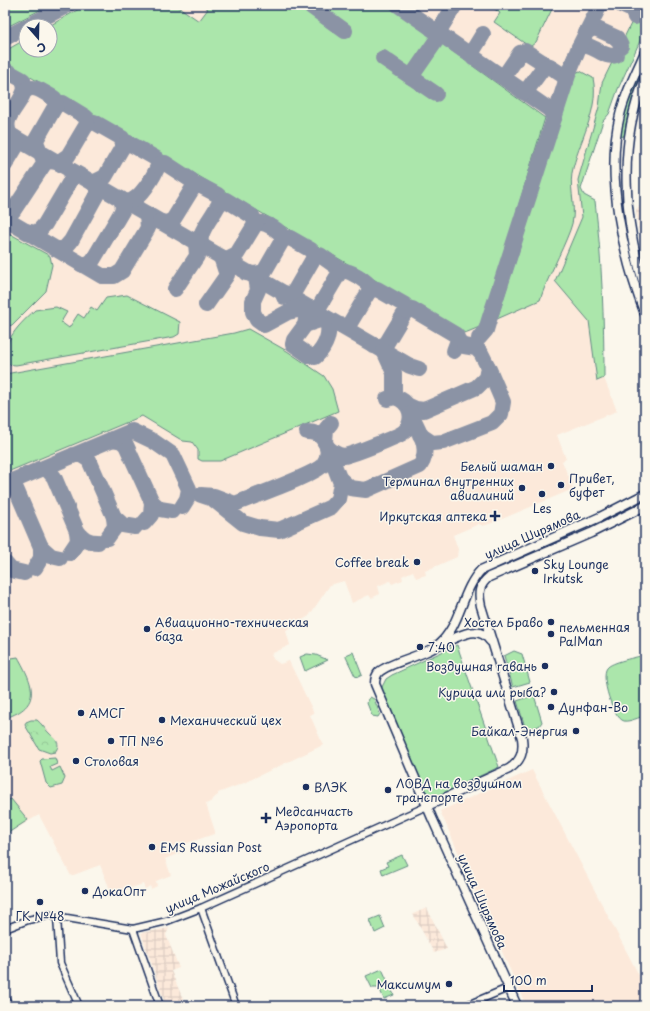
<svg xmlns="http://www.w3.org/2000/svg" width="650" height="1011" viewBox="0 0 650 1011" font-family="'Playpen Sans',sans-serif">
	<defs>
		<pattern id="industrial-grid" width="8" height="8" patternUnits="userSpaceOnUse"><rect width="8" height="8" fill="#fce9da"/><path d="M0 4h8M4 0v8" fill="none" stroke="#d7c8be"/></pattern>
		<pattern id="forest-crowns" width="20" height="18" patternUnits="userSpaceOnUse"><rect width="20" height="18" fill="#abe6ab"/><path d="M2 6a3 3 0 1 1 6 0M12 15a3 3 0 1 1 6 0" fill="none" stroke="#93c696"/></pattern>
	</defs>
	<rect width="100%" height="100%" fill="#fbf7ec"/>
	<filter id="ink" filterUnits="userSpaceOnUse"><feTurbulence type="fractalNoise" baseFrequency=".025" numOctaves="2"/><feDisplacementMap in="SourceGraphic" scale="8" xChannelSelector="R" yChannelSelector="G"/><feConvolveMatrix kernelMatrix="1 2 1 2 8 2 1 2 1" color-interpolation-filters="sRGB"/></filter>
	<g filter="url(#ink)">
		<!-- built -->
		<g fill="#fce9da" fill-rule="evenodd">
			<path d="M5,5H645V30L618,89L609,114L603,121L581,189L584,195L595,201L603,300L604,378L617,411L557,435L566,459L562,461L568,476L571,475L574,484L572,485L573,489L495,522L483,526L479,524L453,535L458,549L457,557L425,571L426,575L416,578L413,571L402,576L403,580L397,582L392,584L390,581L378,586L380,594L371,598L369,595L352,603L344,581L330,585L309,616L286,631L290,645L271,654L273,659L280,664L289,661L314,713L310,715L323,745L244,783L218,793V795L214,798L212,801L206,804L215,831L214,834L185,844L182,852L165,859L171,875L156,881L157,886L151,889L150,886L145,889L143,884L119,892H111L100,865L71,876L39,815L5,835ZM26,26H50V50H26Z"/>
			<polygon points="532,770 645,987 645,1006 526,1006 440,811"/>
		</g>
		<!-- industrial -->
		<g fill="url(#industrial-grid)">
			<polygon points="643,201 645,202 645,256 639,232 636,210"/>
			<polygon points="427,908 447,949 434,953 413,914"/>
			<polygon points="169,928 166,935 179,968 171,971 186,1006 166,1006 141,933"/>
		</g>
		<!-- green -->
		<g fill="#abe6ab" stroke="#638a84">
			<polygon points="5,5 50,5 5,28"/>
			<polygon points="86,5 176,5 199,21 208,9 202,5 297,5 345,38 351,29 323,10 326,5 387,5 433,37 412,71 382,50 376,59 437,101 443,93 417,74 438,41 545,118 482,326 465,333 5,62 5,51 26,39 26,50 50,50 50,26 49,26"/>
			<polygon points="489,5 554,5 536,42 530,47 494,22 500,13"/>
			<path d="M640,5H645V30L618,89L609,114L603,121L581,189L584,195L595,201C602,260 604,319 604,378L597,381L589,321L555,281L582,217L578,180L599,107L602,83Z"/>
			<path d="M645,60C645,74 639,83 634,96C629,109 626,122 624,136L620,137C624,109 633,85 645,60Z"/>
			<path d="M580,71L593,78C600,110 578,142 572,173C569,192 578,211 570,230C561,254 548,276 540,300L497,319L575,73Z"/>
			<polygon points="5,231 50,256 52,265 46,291 12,325 5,327"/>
			<path d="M127,295L180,322L179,334L174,337L16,365L6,364C0,342 21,323 35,310L56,307L67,312L61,322L69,328L78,314L84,318L91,307L97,311L106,298Z"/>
			<polygon points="248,329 287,351 324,376 332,389 338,411 220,461 202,461 198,459 198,450 192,442 183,441 142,416 5,473 5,374 234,333"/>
			<polygon points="457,645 499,767 429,800 381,689 386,679 392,675"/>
			<polygon points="514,651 522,654 530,682 513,687 504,656"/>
			<polygon points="353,652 362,675 358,677 355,676 346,657 346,655"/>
			<polygon points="307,654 316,655 328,660 305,671 300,657"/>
			<path d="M645,655V716C639,717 630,722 624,721C613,718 600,677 607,668C611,662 637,657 645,655Z"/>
			<path d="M18,657C33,684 43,706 5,718V659Z"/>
			<polygon points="534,695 542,722 539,726 526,730 517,701"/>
			<polygon points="370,697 374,699 380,714 378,717 372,716 367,703"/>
			<polygon points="55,758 57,764 50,767 52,771 60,767 65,778 62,785 51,788 46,783 40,761 42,759"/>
			<polygon points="11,799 28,820 5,835 5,802"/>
			<polygon points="402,855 407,865 383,875 381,869 388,866 386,862"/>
			<polygon points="380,916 385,928 375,933 370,920"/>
			<polygon points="382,969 394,995 384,999 379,988 372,988 366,976"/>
		</g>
		<!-- forest -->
		<path fill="url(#forest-crowns)" stroke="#638a84" d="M31,720H37C42,724 44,728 49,733C55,739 62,743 55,752L50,753L39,749L25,725L26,722Z"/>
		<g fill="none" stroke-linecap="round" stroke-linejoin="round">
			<!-- taxiway -->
			<g stroke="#8b93a5" stroke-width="16">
				<polyline points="309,5 345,31"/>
				<polyline points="398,5 550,110 554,118"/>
				<polyline points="621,5 632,10 635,17"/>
				<polyline points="28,26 68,5"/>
				<polyline points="432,29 440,29 455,5"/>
				<polyline points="587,31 595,28 617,38 621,46"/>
				<polyline points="5,38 26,27"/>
				<path d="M579,47C593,41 603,60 616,55"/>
				<polyline points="383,58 436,94"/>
				<polyline points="473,58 472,52 483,34"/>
				<path d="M5,70L23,80L25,88C22,106 0,116 10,135"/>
				<polyline points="499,75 505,75 520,53 525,51 564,76 566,82"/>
				<polyline points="411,77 440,35"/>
				<polyline points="523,92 527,90 543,68 550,66"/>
				<polyline points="87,124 94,122 122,138 123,146 105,177 93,183"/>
				<polyline points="5,132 410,366 419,369"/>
				<path d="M123,146L129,143L157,159L159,163C155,175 139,203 125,202"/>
				<polyline points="48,161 59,162 68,156 87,124 86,117 63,103 56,105"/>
				<polyline points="5,165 17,145 14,137"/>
				<polyline points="158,165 165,163 191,180 194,186"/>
				<path d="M5,215L13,211L44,164C44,155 37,149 36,140L56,105L54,98C44,93 34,83 25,91"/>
				<polyline points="5,219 102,276 114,276 122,271 148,228 147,214"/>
				<path d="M160,222L167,223L173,220L194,186L199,185L218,195L220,201C217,213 190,238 205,248"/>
				<polyline points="26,231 37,233 45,224 71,180 72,174 69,169"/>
				<polyline points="283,239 290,238 311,250 314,255 313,259 294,292 288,294 283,293 284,297"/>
				<polyline points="56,249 64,249 71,241 97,194 97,189 95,184"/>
				<polyline points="81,264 88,264 93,260 122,211 123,206 121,199"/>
				<path d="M246,273L254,274L264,272L283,239C282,231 265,221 256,223"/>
				<path d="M256,277L258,290L253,301V312L257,320L264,325L288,312L308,308L305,325L294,340L293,344L310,356L315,357C326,347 332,332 326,318L305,325"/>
				<polyline points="175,289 197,256 196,242"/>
				<polyline points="370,290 377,289 405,305 407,309 386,344 380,346 374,346"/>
				<polyline points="206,305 227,275 221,257 227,259 237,254 256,223 252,216 226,200 220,203"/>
				<polyline points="310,309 319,307 341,270 320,255 313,259"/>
				<polyline points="407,311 412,309 456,335 458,340 454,351"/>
				<path d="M339,325L345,326L350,323L371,288C367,281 349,269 341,271"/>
				<polyline points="479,338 486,330 489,320 569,72 579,47 600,5"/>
				<polyline points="384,351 394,373 394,392"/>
				<polyline points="407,405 416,409 424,410 477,387 486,378 488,367 481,353 476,348 464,346"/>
				<path d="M307,432C314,432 319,433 323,439C329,447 329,457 323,465C314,475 251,497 235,504L214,496L201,495L213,499L243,523L260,528L279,530L331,507L338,499L341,483L327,447"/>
				<polyline points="420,435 432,443 443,442 492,423 501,414 503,402 488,367"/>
				<polyline points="112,439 122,441 126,445 152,502 160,509 172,511"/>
				<polyline points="325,442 326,429 331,423"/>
				<path d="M327,447C332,452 337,455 343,456C350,456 399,436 404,432C416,420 411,402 395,397L387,399"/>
				<polyline points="74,455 81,455 89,460 114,517 123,525 135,527"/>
				<path d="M39,469H47L54,477L77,531C83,539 88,542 98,542"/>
				<path d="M340,479L350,488L366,490L420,466C432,449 418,430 411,414"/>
				<polyline points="5,484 132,431 153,441 173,455 189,489 187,499 182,507"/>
				<polyline points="5,484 11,485 16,489 41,547 41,558 35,568"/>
				<polyline points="144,523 151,515 152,502"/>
				<polyline points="107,538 115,527 114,517"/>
				<polyline points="41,547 51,556 60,558"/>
				<polyline points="70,553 78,541 77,531"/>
				<polyline points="5,563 11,570 24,573"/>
			</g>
			<defs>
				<g id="minor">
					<polyline points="201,908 236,1006"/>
					<polyline points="57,917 60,963 79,1006"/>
					<polyline points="5,929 28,920 49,915 133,929 167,921 201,908 427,806"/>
					<polyline points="133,929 160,1006"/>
					<polyline points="5,997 9,1006"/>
					<polyline points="465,1006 508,988"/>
				</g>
				<g id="major">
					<path d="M645,52C636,73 625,93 620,115C605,176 623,257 645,314"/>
					<path d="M645,79C617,142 624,224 645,288"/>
					<path d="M442,644C457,637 479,623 490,641"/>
					<path d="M427,806L509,769C521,761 524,752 522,738L481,606C478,593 479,585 489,577L591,533L645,506"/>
					<path d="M517,1006L432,818L375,684C375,679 376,675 379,672C390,662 424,656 438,645C461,626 461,591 481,570L600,517L645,494"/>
				</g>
			</defs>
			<!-- minor casing -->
			<use href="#minor" stroke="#1b2f5e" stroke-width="9"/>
			<!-- major casing -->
			<use href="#major" stroke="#1b2f5e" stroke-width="11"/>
			<!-- minor -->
			<use href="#minor" stroke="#fbf7ec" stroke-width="6"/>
			<!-- major -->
			<use href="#major" stroke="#fbf7ec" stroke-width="8"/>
		</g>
	</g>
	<!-- markers -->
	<g fill="#1b2f5e" stroke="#fbf7ec" stroke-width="1.5">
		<circle cx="551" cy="466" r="4"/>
		<circle cx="561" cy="485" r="4"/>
		<circle cx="522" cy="488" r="4"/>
		<circle cx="542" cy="494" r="4"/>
		<path d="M493 510h4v4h4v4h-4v4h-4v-4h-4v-4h4z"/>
		<circle cx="417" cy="562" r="4"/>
		<circle cx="535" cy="571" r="4"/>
		<circle cx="551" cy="622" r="4"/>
		<circle cx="147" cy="629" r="4"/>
		<circle cx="551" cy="634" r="4"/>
		<circle cx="420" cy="647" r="4"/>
		<circle cx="545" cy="666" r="4"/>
		<circle cx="554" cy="692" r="4"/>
		<circle cx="551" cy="707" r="4"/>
		<circle cx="81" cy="713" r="4"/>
		<circle cx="162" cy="720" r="4"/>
		<circle cx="576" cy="731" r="4"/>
		<circle cx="111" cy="741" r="4"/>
		<circle cx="76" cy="761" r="4"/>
		<circle cx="306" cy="787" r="4"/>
		<circle cx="388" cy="790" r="4"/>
		<path d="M264 812h4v4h4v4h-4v4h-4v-4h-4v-4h4z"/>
		<circle cx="152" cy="847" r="4"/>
		<circle cx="85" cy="891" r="4"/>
		<circle cx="40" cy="902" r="4"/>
		<circle cx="449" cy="984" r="4"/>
	</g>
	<g text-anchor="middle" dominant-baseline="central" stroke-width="3" stroke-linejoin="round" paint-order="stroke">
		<!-- poi labels -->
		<g font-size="12" fill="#1b2f5e" stroke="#fbf7ec" text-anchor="start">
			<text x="543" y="466" text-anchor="end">Белый шаман</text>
			<text x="569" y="478">Привет,<tspan x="569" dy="14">буфет</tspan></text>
			<text x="514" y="481" text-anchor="end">Терминал внутренних<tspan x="514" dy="14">авиалиний</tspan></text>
			<text x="542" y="508" text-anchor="middle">Les</text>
			<text x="487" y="516" text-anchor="end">Иркутская аптека</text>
			<text x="409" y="562" text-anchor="end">Coffee break</text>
			<text x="543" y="564">Sky Lounge<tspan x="543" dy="14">Irkutsk</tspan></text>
			<text x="155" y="622">Авиационно-техническая<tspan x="155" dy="14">база</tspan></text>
			<text x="543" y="622" text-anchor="end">Хостел Браво</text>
			<text x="559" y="627">пельменная<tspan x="559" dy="14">PalMan</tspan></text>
			<text x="428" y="647">7:40</text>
			<text x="537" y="666" text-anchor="end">Воздушная гавань</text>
			<text x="546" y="692" text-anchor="end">Курица или рыба?</text>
			<text x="559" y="707">Дунфан-Во</text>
			<text x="89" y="713">АМСГ</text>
			<text x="170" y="720">Механический цех</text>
			<text x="568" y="731" text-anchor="end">Байкал-Энергия</text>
			<text x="119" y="741">ТП №6</text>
			<text x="84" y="761">Столовая</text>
			<text x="396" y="783">ЛОВД на воздушном<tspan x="396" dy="14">транспорте</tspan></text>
			<text x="314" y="787">ВЛЭК</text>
			<text x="275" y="811">Медсанчасть<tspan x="275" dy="14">Аэропорта</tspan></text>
			<text x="160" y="847">EMS Russian Рost</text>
			<text x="93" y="891">ДокаОпт</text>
			<text x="40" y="916" text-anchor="middle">ГК №48</text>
			<text x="441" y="984" text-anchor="end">Максимум</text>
		</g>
		<!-- street labels -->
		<g font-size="12" fill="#1b2f5e" stroke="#fbf7ec">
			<text transform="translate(532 534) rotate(-24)">улица Ширямова</text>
			<text transform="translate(217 887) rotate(-23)">улица Можайского</text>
			<text transform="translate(483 901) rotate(66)">улица Ширямова</text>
		</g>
	</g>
	<!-- margin -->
	<rect width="650" height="1011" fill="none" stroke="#fbf7ec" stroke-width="20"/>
	<rect x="10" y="10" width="630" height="991" fill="none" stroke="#1b2f5e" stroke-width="1.5" filter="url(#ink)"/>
	<!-- north arrow -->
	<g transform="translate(38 38) rotate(160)"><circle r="19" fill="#fbf7ec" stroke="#a1a7b3"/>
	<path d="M0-3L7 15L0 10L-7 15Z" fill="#1b2f5e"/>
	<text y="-6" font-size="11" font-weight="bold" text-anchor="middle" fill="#1b2f5e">С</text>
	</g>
	<!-- scale -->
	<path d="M504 985v6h88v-6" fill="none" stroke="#1b2f5e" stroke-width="2"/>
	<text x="510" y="985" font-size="12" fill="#1b2f5e" stroke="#fbf7ec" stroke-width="3" paint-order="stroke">100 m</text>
</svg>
